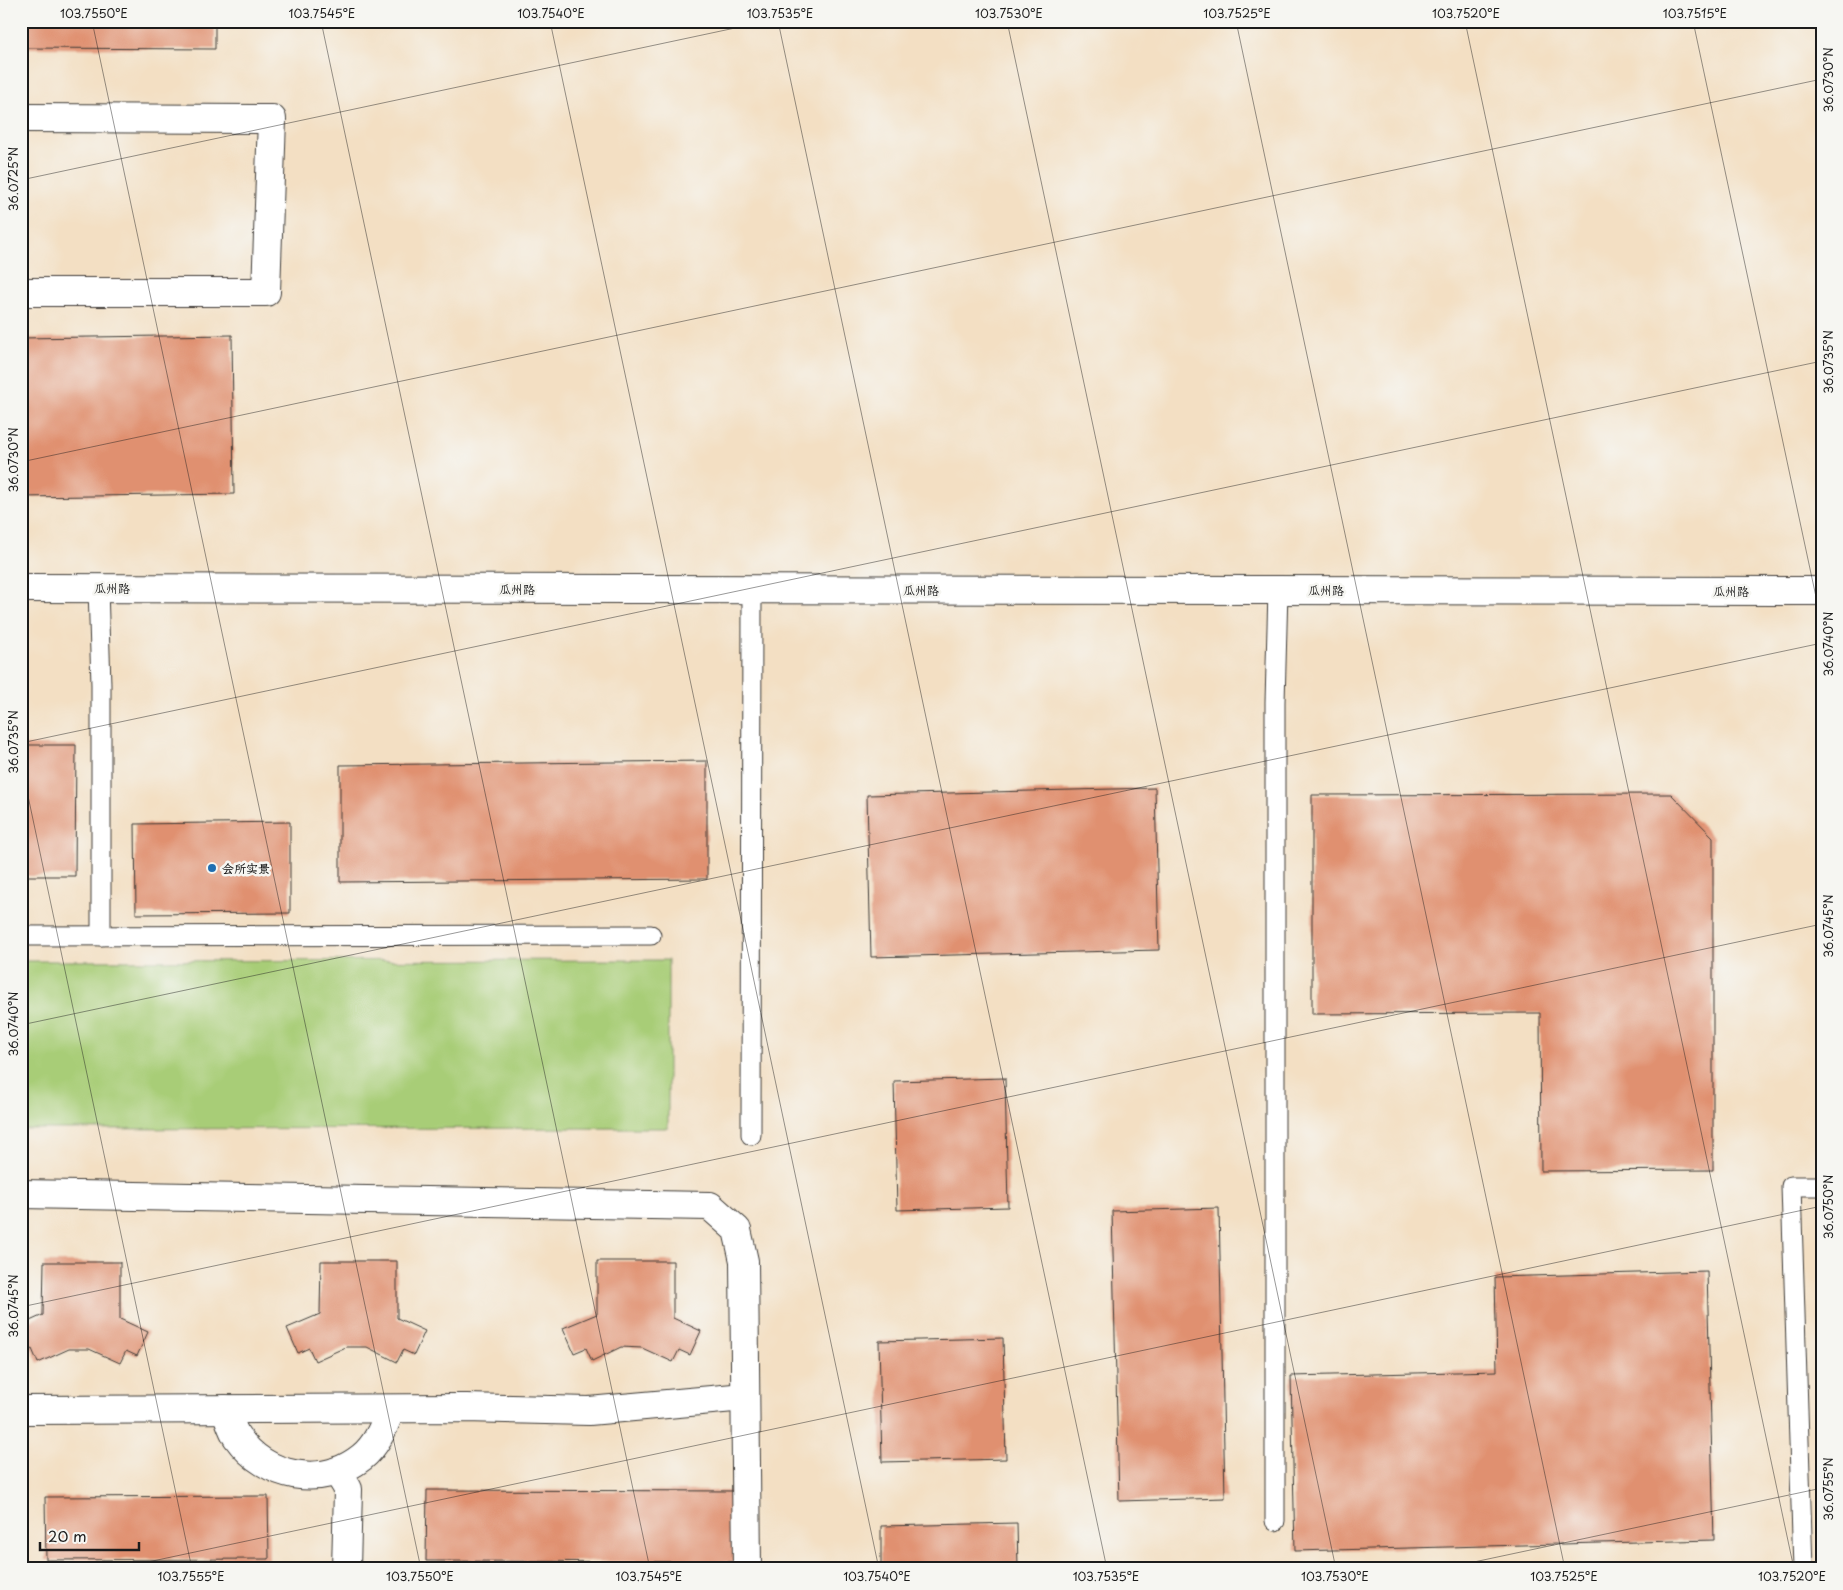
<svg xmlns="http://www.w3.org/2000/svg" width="1843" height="1590" viewBox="0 0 1843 1590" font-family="'Playpen Sans','LXGW WenKai TC',sans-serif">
	<rect width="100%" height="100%" fill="#f6f6f2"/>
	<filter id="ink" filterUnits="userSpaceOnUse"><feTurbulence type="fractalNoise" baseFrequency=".02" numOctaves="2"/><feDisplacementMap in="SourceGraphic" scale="10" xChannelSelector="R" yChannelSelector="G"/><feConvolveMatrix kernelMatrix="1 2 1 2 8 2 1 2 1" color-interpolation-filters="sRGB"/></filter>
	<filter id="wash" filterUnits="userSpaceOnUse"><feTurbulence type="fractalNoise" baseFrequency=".0096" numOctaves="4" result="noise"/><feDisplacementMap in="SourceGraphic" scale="20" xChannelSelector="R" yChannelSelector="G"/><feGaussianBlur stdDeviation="1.12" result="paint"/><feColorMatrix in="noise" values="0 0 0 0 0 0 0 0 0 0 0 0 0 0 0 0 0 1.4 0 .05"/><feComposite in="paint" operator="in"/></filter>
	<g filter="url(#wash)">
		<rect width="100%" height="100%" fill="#f3dfc3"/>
		<!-- green -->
		<polygon fill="#a8cd77" stroke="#62744a" points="668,960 668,1128 21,1129 21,961"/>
		<g id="blocks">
			<!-- building -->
			<g fill="#e0906f">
				<polygon points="21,21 215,21 215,49 21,48"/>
				<polygon points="232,335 234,494 21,497 21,338"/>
				<polygon points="21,745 76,745 75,876 21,876"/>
				<polygon points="707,761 707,879 340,882 340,765"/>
				<polygon points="1155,788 1159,950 871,957 867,795"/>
				<polygon points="1671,794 1713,837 1713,1170 1541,1171 1540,1013 1312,1014 1312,795"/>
				<polygon points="290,822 290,913 136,914 135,824"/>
				<polygon points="1005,1078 1008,1207 897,1210 894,1081"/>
				<polygon points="1219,1208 1225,1498 1119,1501 1112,1211"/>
				<polygon points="321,1261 397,1261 397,1318 425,1331 414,1355 403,1350 397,1362 367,1347 346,1347 315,1361 309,1348 298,1353 287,1328 320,1314"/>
				<polygon points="597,1261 673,1261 673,1318 701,1331 690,1355 679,1350 673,1362 642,1348 621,1347 592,1361 586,1348 574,1353 563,1328 597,1314"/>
				<polygon points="44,1262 120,1262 120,1319 148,1332 137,1356 126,1351 120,1363 89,1349 69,1349 38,1363 32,1349 21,1354 21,1325 43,1315"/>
				<polygon points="1707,1271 1714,1540 1295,1551 1291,1376 1497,1371 1495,1277"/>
				<polygon points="1003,1338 1006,1459 882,1462 879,1341"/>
				<polygon points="427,1490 739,1491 739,1562 426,1561"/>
				<polygon points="268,1496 269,1559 46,1560 45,1497"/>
				<polygon points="1017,1523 1018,1569 881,1569 881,1526"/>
			</g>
		</g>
	</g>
	<g filter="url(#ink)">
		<use href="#blocks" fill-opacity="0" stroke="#3c3935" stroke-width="1"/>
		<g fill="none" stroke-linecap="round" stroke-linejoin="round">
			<defs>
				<g id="lane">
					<polyline points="98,588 101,685 101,936"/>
					<polyline points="21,936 651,935"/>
					<polyline points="751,1135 752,590"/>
					<polyline points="1275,1521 1275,702 1278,590"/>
					<polyline points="1803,1569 1791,1186 1822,1186"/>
				</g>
				<g id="street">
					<polyline points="21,118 272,119 266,292 21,292"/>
					<polyline points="21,1194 710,1206 737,1230 744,1261 747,1569"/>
					<path d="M225,1409C229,1418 232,1430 237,1437C266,1478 322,1489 362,1457C377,1445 384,1426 391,1409"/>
					<polyline points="21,1410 466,1408 589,1411 745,1397"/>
					<polyline points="337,1471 348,1489 346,1569"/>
				</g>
				<polyline id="secondary" points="21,588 1822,591"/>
			</defs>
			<!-- lane casing -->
			<use href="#lane" stroke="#3c3935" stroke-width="21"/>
			<!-- street casing -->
			<use href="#street" stroke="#3c3935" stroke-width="30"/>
			<!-- secondary casing -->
			<use href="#secondary" stroke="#3c3935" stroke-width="30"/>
			<!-- lane -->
			<use href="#lane" stroke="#fff" stroke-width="19"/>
			<!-- street -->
			<use href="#street" stroke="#fff" stroke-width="28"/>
			<!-- secondary -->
			<use href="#secondary" stroke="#fff" stroke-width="28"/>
		</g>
	</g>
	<!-- ticks -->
	<path fill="none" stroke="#1c1c1c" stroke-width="1" stroke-opacity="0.45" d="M92,21L421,1569M321,21L650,1569M550,21L879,1569M778,21L1107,1569M1007,21L1336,1569M1236,21L1565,1569M1465,21L1794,1569M1693,21L1822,625M21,180L768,21M21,462L1822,79M21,743L1822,361M21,763L192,1569M21,1025L1822,643M21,1307L1822,924M115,1569L1822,1206M1441,1569L1822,1488"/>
	<!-- markers -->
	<circle fill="#1f6fb2" stroke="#f6f6f2" stroke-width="2" cx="212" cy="868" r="5"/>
	<g text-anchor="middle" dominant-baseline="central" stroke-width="5" stroke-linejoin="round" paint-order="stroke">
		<!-- street labels -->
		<g font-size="12" fill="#1c1c1c" stroke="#f6f6f2">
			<text x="112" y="588">瓜州路</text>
			<text x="517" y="589">瓜州路</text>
			<text x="921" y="590">瓜州路</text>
			<text x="1326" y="590">瓜州路</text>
			<text x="1731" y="591">瓜州路</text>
		</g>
		<!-- poi labels -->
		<g font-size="12" font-weight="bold" fill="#1c1c1c" stroke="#f6f6f2" text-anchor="start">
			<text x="222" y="868">会所实景</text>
		</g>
	</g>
	<!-- margin -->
	<rect width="1843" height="1590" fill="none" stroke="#f6f6f2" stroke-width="55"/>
	<!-- scale -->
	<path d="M40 1542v8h99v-8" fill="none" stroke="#1c1c1c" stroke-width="2.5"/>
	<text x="48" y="1542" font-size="15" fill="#1c1c1c" stroke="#f6f6f2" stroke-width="4" paint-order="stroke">20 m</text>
	<rect x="28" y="28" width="1788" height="1534" fill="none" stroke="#1c1c1c" stroke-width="2"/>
	<g font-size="12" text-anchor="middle" fill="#1c1c1c">
		<text x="94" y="18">103.7550°E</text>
		<text x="322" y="18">103.7545°E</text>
		<text x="551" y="18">103.7540°E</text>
		<text x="780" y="18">103.7535°E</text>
		<text x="1009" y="18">103.7530°E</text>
		<text x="1237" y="18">103.7525°E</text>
		<text x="1466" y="18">103.7520°E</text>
		<text x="1695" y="18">103.7515°E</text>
		<text transform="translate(1829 80) rotate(-90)" y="4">36.0730°N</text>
		<text transform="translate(14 179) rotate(-90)" y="4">36.0725°N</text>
		<text transform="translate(1829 362) rotate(-90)" y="4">36.0735°N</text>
		<text transform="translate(14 460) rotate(-90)" y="4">36.0730°N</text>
		<text transform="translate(1829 644) rotate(-90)" y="4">36.0740°N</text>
		<text transform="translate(14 742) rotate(-90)" y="4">36.0735°N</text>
		<text transform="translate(1829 926) rotate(-90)" y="4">36.0745°N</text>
		<text transform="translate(14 1024) rotate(-90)" y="4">36.0740°N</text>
		<text transform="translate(1829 1207) rotate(-90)" y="4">36.0750°N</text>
		<text transform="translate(14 1306) rotate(-90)" y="4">36.0745°N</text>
		<text transform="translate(1829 1489) rotate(-90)" y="4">36.0755°N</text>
		<text x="191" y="1581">103.7555°E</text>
		<text x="420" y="1581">103.7550°E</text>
		<text x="649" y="1581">103.7545°E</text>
		<text x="877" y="1581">103.7540°E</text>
		<text x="1106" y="1581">103.7535°E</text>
		<text x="1335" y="1581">103.7530°E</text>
		<text x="1564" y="1581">103.7525°E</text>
		<text x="1792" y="1581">103.7520°E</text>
	</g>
</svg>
